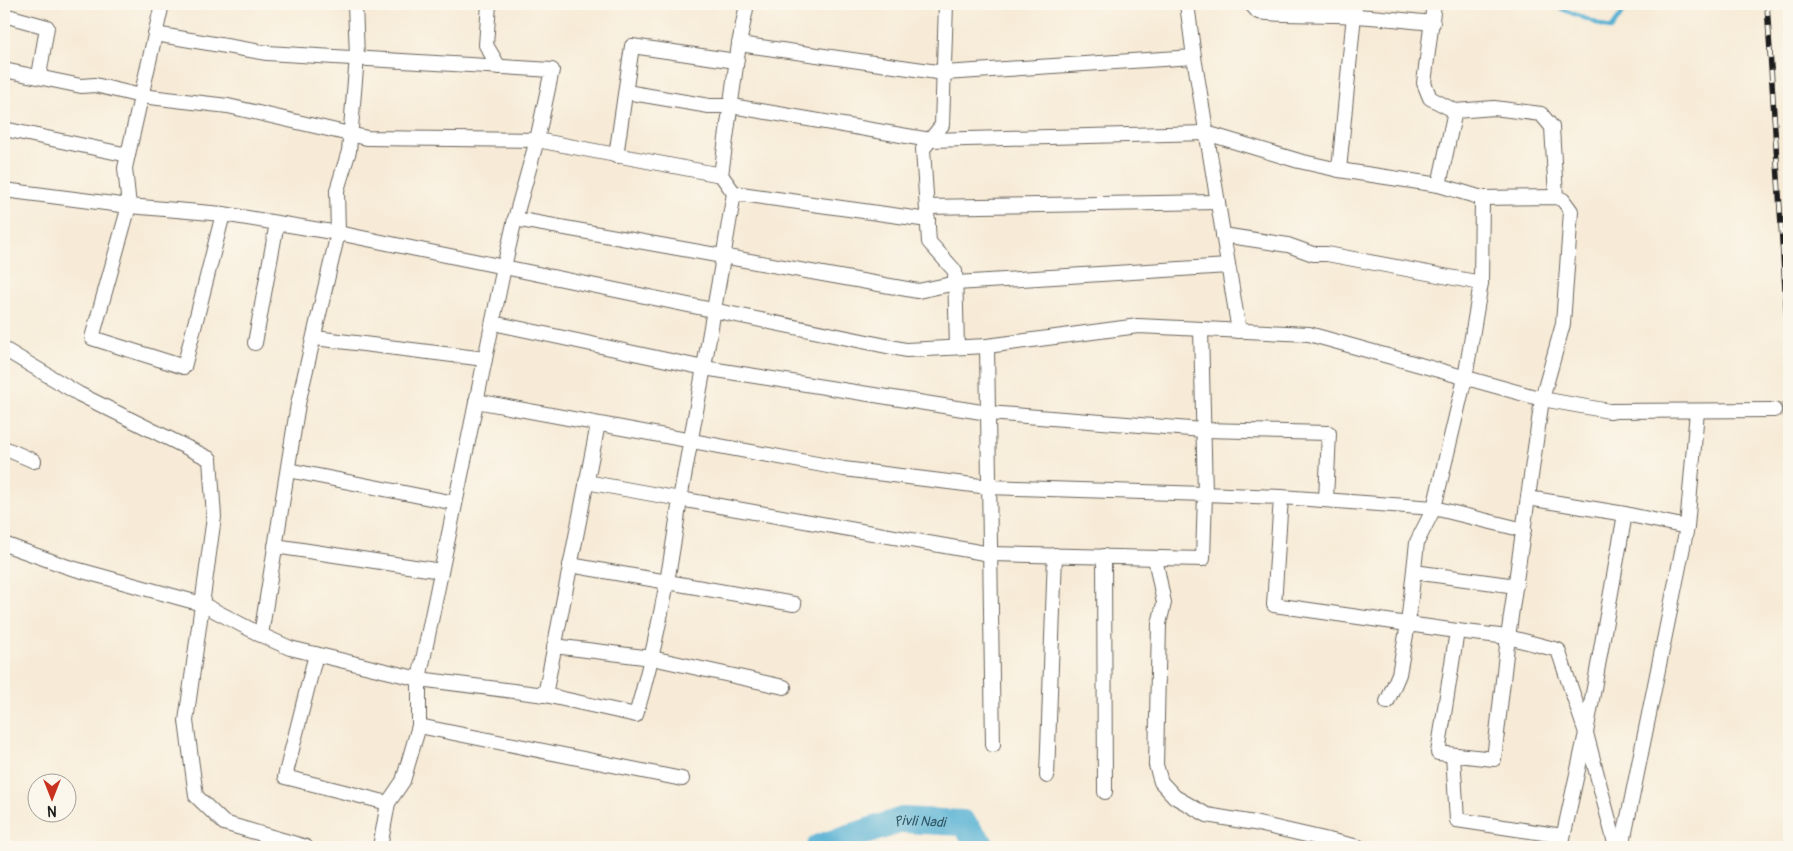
<svg xmlns="http://www.w3.org/2000/svg" width="1793" height="851" viewBox="0 0 1793 851" font-family="Pangolin,sans-serif">
	<rect width="100%" height="100%" fill="#fbf7ec"/>
	<filter id="ink" filterUnits="userSpaceOnUse"><feTurbulence type="fractalNoise" baseFrequency=".02" numOctaves="2"/><feDisplacementMap in="SourceGraphic" scale="10" xChannelSelector="R" yChannelSelector="G"/><feConvolveMatrix kernelMatrix="1 2 1 2 8 2 1 2 1" color-interpolation-filters="sRGB"/></filter>
	<filter id="wash" filterUnits="userSpaceOnUse"><feTurbulence type="fractalNoise" baseFrequency=".0096" numOctaves="4" result="noise"/><feDisplacementMap in="SourceGraphic" scale="20" xChannelSelector="R" yChannelSelector="G"/><feGaussianBlur stdDeviation="1.12" result="paint"/><feColorMatrix in="noise" values="0 0 0 0 0 0 0 0 0 0 0 0 0 0 0 0 0 1.4 0 .05"/><feComposite in="paint" operator="in"/></filter>
	<g filter="url(#wash)">
		<rect width="100%" height="100%" fill="#f7ebd7"/>
		<g fill="none" stroke-linecap="round" stroke-linejoin="round">
			<!-- stream -->
			<polyline stroke="#56b1d4" stroke-width="4.5" points="1558,4 1557,7 1611,29 1629,4"/>
			<!-- river -->
			<path stroke="#56b1d4" stroke-width="26" id="s1" d="M819,847L902,820L963,823L983,847"/>
		</g>
	</g>
	<g filter="url(#ink)">
		<g fill="none" stroke-linecap="round" stroke-linejoin="round">
			<!-- minor-tunnel -->
			<polyline stroke="#cbc2b2" stroke-width="14" stroke-dasharray="14 7" stroke-linecap="butt" points="1774,410 1789,409"/>
			<defs>
				<g id="minor">
					<polyline points="162,4 125,168 129,206 223,214 338,233 337,190 349,151 357,57 355,4"/>
					<polyline points="489,4 486,45 499,67"/>
					<polyline points="946,4 942,125 923,149 929,242 955,271 957,347"/>
					<polyline points="1187,4 1194,57 1239,331"/>
					<path d="M1251,4L1258,12C1284,15 1309,14 1336,15C1368,16 1401,20 1433,23"/>
					<polyline points="1434,4 1424,83 1430,98 1455,111 1494,108 1541,114 1552,127 1556,197"/>
					<polyline points="4,15 47,27 39,76"/>
					<polyline points="739,44 747,4"/>
					<polyline points="4,70 81,86 95,85 141,96 228,106 367,138 537,140 552,70 267,53 155,34"/>
					<polyline points="626,92 709,106 732,106 930,140 1206,133 1299,161 1339,170 1439,185 1482,198 1556,197 1563,200 1571,211 1563,324 1542,399 1508,637 1494,759 1438,753 1457,631 1274,605 1281,497 1205,494 1201,329"/>
					<polyline points="4,129 128,155"/>
					<polyline points="616,156 632,46 736,61"/>
					<polyline points="1339,170 1355,4"/>
					<polyline points="721,175 739,44 944,73 1194,57"/>
					<polyline points="1439,185 1455,111"/>
					<polyline points="4,190 129,206 92,338 184,367 223,214"/>
					<polyline points="734,193 721,175 537,140 515,219 504,267 338,233 298,404 261,635 290,648 419,679 504,267 906,350 987,346 1138,326 1309,334 1542,399 1609,411 1774,410"/>
					<polyline points="927,207 1218,202"/>
					<polyline points="515,219 918,291 956,283 1228,266"/>
					<polyline points="1223,235 1288,245 1313,254 1327,254 1481,283"/>
					<polyline points="493,323 704,368 988,413 1203,430 1329,433 1326,500"/>
					<polyline points="315,338 485,359"/>
					<polyline points="255,343 277,223"/>
					<polyline points="987,346 993,745"/>
					<polyline points="4,349 79,394 210,459 214,517 186,721 196,796 224,823 306,847"/>
					<path d="M476,401L844,469L989,487L1205,494L1203,559L990,554L680,499C699,397 717,295 734,193L928,220"/>
					<polyline points="4,448 34,461"/>
					<polyline points="288,470 455,503"/>
					<polyline points="1281,497 1434,508 1465,378 1481,283 1482,198"/>
					<polyline points="1528,498 1625,514"/>
					<polyline points="4,544 68,567 202,604 261,635"/>
					<polyline points="275,546 441,571"/>
					<polyline points="1104,556 1105,792"/>
					<polyline points="1155,558 1164,603 1159,624 1156,765 1161,782 1175,797 1207,815 1254,823 1359,847"/>
					<polyline points="570,565 794,604"/>
					<polyline points="1414,572 1516,586"/>
					<polyline points="1457,631 1508,637 1558,650 1586,733 1561,847"/>
					<polyline points="554,646 652,658 784,687"/>
					<polyline points="316,654 285,777 388,803"/>
					<path d="M545,695L636,715C657,644 670,572 680,499L586,482"/>
					<polyline points="1387,702 1399,674 1408,624 1417,542 1434,508 1524,530"/>
					<polyline points="419,726 682,779"/>
					<polyline points="1453,755 1457,820 1563,836"/>
					<polyline points="1047,776 1055,555"/>
					<polyline points="380,847 388,803 403,781 419,726 419,679 545,695 598,424"/>
					<polyline points="1616,847 1586,733 1625,514 1687,527"/>
					<polyline points="1622,847 1687,527 1697,411"/>
				</g>
			</defs>
			<!-- minor casing -->
			<use href="#minor" stroke="#69645d" stroke-width="16"/>
			<!-- minor -->
			<use href="#minor" stroke="#fff" stroke-width="14"/>
			<defs>
				<polyline id="rail" points="1767,4 1789,351"/>
			</defs>
			<!-- rail casing -->
			<use href="#rail" stroke="#1c1c1c" stroke-width="5.5"/>
			<!-- rail -->
			<use href="#rail" stroke="#fbf7ec" stroke-width="4" stroke-dasharray="11" stroke-linecap="butt"/>
		</g>
	</g>
	<g text-anchor="middle" dominant-baseline="central" stroke-width="4" stroke-linejoin="round" paint-order="stroke">
		<!-- water labels -->
		<g font-size="14" font-style="italic" fill="#335866" stroke="#fbf7ec">
			<text stroke="none"><textPath href="#s1" startOffset="105">Pivli Nadi</textPath></text>
		</g>
	</g>
	<!-- margin -->
	<rect width="1793" height="851" fill="none" stroke="#fbf7ec" stroke-width="20"/>
	<!-- north arrow -->
	<g transform="translate(52 798) rotate(180)"><circle r="24" fill="#fbf7ec" stroke="#a29f99"/>
	<path d="M0-4L9 19L0 12L-9 19Z" fill="#c8321e"/>
	<text y="-8" font-size="14" font-weight="bold" text-anchor="middle" fill="#1c1c1c">N</text>
	</g>
</svg>
